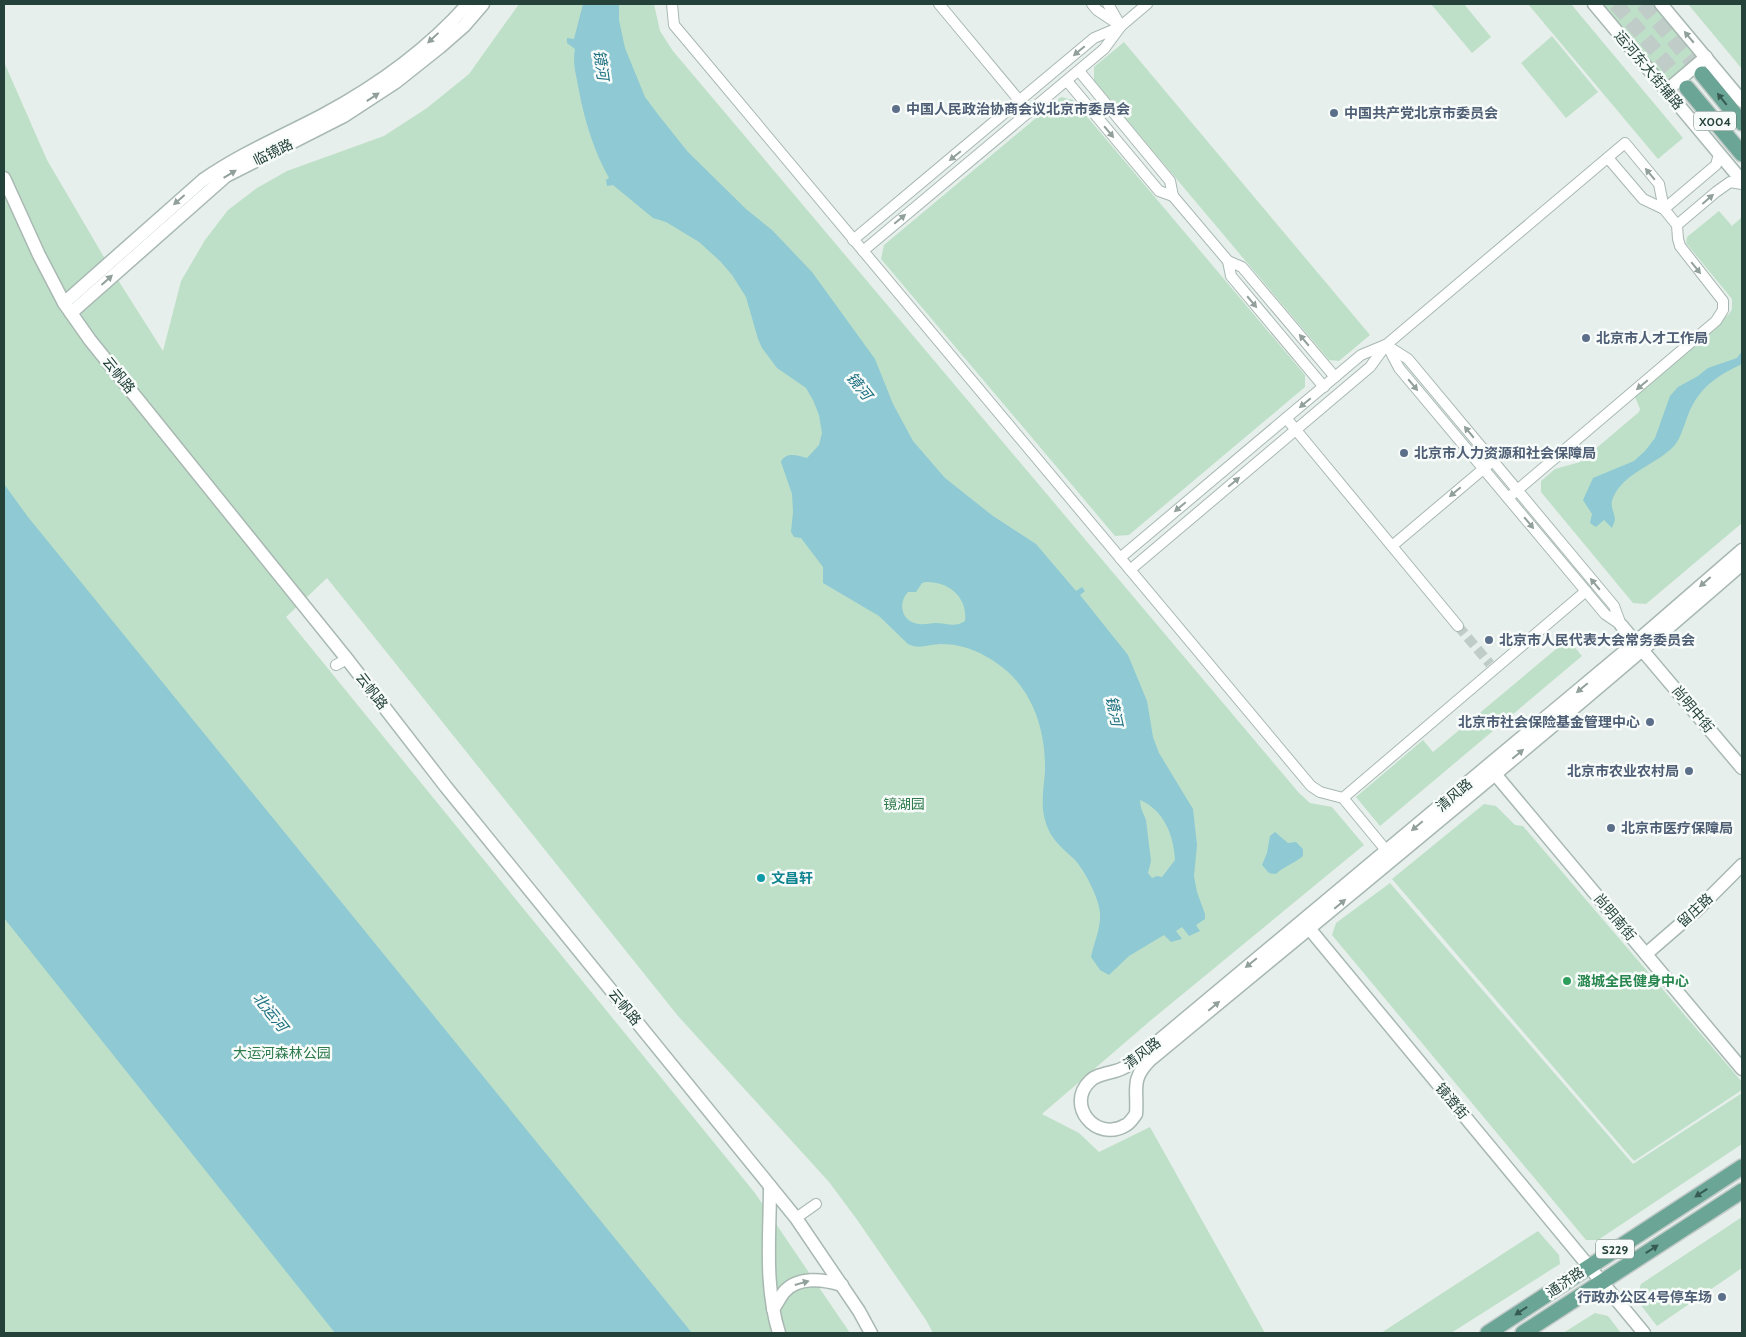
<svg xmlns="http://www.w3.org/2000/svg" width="1746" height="1337" viewBox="0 0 1746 1337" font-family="Cabin,'Noto Sans SC',sans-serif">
	<rect width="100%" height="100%" fill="#e6efeb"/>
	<!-- green -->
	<g fill="#bfe0c8">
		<polygon points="519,4 654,4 660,31 673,51 1299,793 1310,803 1332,807 1364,845 1150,1021 1042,1114 1079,1133 1099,1152 1150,1127 1265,1333 933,1333 926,1320 858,1221 829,1182 678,1016 327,578 286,617 755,1193 850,1333 4,1333 4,62 47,160 111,269 163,351 181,281 205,240 228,210 257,188 287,171 384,136 427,108 469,74"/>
		<polygon points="1431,4 1464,4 1491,37 1472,53"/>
		<polygon points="1528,4 1571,4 1683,138 1658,159"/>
		<polygon points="1603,4 1654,4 1698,56 1667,81"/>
		<polygon points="1688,4 1742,4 1742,69"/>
		<polygon points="1552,36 1598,92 1566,118 1521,63"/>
		<polygon points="1124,42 1370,335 1339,361 1329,360 1094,81 1094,67"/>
		<polygon points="1061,97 1073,100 1305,375 1305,387 1129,535 1115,536 881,259 884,245"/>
		<polygon points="1719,211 1732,226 1742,217 1742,523 1646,604 1633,603 1541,492 1541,481 1555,469 1580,462 1639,412 1640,409 1635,397 1638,392 1729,314 1732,309 1732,299 1686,243 1687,237"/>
		<polygon points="1568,639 1582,656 1380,826 1356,797 1423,740 1433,752"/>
		<polygon points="1484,804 1496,806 1515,825 1523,826 1742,1082 1742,1090 1634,1161 1392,879"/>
		<polygon points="1390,883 1633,1164 1742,1093 1742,1144 1598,1240 1586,1240 1332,935 1336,923"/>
		<polygon points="1742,1217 1742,1268 1657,1326 1636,1299 1641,1284"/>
		<polygon points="1538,1231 1559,1255 1560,1264 1451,1333 1381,1333"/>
		<polygon points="1595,1313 1608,1316 1621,1333 1563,1333"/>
	</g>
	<!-- water -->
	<g fill="#8ec9d4" fill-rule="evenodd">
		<path d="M583,4H619V20L625,48L645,97L660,117L688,152L746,209L772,230L812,272L875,359L893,404L913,441L945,478L993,516L1036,544L1076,591L1082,587L1085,591L1080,595L1128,655L1147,701L1153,737L1159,753L1193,809L1197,845L1194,876L1197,892L1205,914V919L1196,925L1200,931L1189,936L1182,927L1176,931L1182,939L1171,942L1164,935L1129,956L1109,975L1100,970L1091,957C1094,942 1101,929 1100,913C1099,898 1084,869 1074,859C1059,845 1049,838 1044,816C1041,801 1044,786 1045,771C1046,734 1035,696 1007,671C988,655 966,644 941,644C929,644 919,650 908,644L879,616L823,583V567L801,538L794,537L791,532L793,512L792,494L781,462C786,451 798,456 807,458L819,445L822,433L819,415L813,400L806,388L777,368L762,348L758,339L746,297L732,275L720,261L699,242L666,222L653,218L613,185L607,186L606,180L609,178C594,151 585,122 579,91C577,77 572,64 575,49L567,43V38L574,39ZM926,582C948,581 968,597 965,621C955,628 947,623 935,623C930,623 924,625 919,624C902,623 897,603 908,592H916L922,583ZM1140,800C1164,810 1174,836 1175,860L1162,877L1157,876L1152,878L1148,873L1151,861L1146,820L1141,808Z"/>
		<path d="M1742,351V364C1717,376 1699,387 1688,415C1684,425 1681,438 1674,446C1656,465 1624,472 1613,498C1609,506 1615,513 1615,520C1614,523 1613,525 1612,528L1604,520L1596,527L1590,523L1592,514L1583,500L1593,478L1634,461L1645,451L1655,438L1670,396L1678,387L1698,376L1708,368L1737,358Z"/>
		<polygon points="4,484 28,517 692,1333 335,1333 4,918"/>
		<path d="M1275,832L1288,843L1296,842L1303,849V856C1294,864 1284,866 1276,874L1269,873L1262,865L1267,853L1270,836Z"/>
	</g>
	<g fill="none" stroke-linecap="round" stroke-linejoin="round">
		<!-- minor-tunnel -->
		<polyline stroke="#bfccc8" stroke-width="10" stroke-dasharray="10 5" stroke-linecap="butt" points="1458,626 1490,664"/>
		<!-- primary-tunnel -->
		<g stroke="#bfccc8" stroke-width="15" stroke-dasharray="15 8" stroke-linecap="butt">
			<polyline points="1616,4 1687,88"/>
			<polyline points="1643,4 1702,74"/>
		</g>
		<defs>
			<g id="minor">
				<polyline points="672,4 674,25 685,38 1311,786 1320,792 1343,798 1586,591"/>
				<polyline points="939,4 1023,105"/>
				<polyline points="1092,4 1097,10 1121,26"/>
				<polyline points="1108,4 1119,23"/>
				<polyline points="1079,71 1170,181 1173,196 1228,261 1242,267 1335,377"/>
				<polyline points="1067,81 1159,191 1173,196"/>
				<polyline points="1664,209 1716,165 1719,154"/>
				<polyline points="1677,225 1716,192 1730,182 1742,184"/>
				<polyline points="853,240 1094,38 1120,27"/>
				<polyline points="863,251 1104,49 1121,26 1147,4"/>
				<polyline points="1228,261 1231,276 1324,387"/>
				<polyline points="1386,345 1408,359 1614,606 1621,625"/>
				<polyline points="1387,345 1399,368 1605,614 1621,625"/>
				<polyline points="1286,418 1458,626"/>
				<polyline points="1508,498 1716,321 1723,310 1723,301 1680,246 1678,239 1677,225 1664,209 1643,199 1608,158"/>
				<polyline points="1392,546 1488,465"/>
				<polyline points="1120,558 1361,355 1385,345"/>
				<polyline points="1130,570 1370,367 1386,345 1625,143 1659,184 1664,209"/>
				<polyline points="336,665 347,659"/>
				<polyline points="1343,798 1390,855"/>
				<polyline points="796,1218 816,1204"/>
			</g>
			<g id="tertiary">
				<polyline points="1594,4 1742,181"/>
				<polyline points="1661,4 1742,101"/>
				<polyline points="1666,91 1706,57"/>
				<polyline points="4,178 39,255 64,303 90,340 347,659 446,787 796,1218 859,1311 871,1333"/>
				<path d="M64,303L203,180C240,154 283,136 323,115C377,86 428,49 468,4"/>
				<polyline points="71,313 226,176 344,116 396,82 440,47 464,26 483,4"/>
				<path d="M1742,550L1637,641L1144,1053C1138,1057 1132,1063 1125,1067C1114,1074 1099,1072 1090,1081C1065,1105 1096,1143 1126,1125C1130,1123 1133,1118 1136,1114C1138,1089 1130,1080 1150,1060C1348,896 1548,733 1742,564"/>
				<polyline points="1621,625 1742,768"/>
				<polyline points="1490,768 1742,1069"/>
				<polyline points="1303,921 1644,1333"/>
				<polyline points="1646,954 1698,909 1742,865"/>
				<path d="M770,1186C770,1235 764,1285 779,1333"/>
				<path d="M773,1309C777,1304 780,1297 784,1292C798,1276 823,1279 842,1285"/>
			</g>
			<g id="primary">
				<polyline points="1702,74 1742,123"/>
				<polyline points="1687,88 1742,154"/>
				<polyline points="1488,1333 1742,1167"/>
				<polyline points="1523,1333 1742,1191"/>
			</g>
		</defs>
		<!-- minor casing -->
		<use href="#minor" stroke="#a8b8b2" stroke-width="12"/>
		<!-- tertiary casing -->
		<use href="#tertiary" stroke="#a8b8b2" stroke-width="15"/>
		<!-- primary casing -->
		<use href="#primary" stroke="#c2cac8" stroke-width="18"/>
		<!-- minor -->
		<use href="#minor" stroke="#fff" stroke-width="10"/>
		<!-- tertiary -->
		<use href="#tertiary" stroke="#fff" stroke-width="12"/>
		<!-- primary -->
		<use href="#primary" stroke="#6aa596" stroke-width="15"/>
	</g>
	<!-- one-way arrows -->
	<defs><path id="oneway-solid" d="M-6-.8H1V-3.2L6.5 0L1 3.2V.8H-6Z" transform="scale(1.25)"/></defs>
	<g fill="#92a09c">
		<use href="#oneway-solid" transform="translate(1689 37) rotate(-130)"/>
		<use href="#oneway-solid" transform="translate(433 38) rotate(137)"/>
		<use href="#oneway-solid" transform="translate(1079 51) rotate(140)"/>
		<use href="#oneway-solid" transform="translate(373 97) rotate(-33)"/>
		<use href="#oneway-solid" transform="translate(1109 132) rotate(50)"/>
		<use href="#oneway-solid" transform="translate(955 156) rotate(141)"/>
		<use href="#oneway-solid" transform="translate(230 174) rotate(-31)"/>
		<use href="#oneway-solid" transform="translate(1650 174) rotate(-130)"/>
		<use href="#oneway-solid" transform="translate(1708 199) rotate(-41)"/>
		<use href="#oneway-solid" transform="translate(179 200) rotate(139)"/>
		<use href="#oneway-solid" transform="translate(900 219) rotate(-40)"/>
		<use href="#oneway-solid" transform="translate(1696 268) rotate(51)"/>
		<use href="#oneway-solid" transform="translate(107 280) rotate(-42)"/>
		<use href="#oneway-solid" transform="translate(1252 302) rotate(50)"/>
		<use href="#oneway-solid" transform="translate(1304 340) rotate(-130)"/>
		<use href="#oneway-solid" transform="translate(1413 385) rotate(50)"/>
		<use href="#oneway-solid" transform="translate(1642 385) rotate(140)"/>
		<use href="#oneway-solid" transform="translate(1305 403) rotate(140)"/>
		<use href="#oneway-solid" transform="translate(1469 432) rotate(-130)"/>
		<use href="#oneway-solid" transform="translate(1234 482) rotate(-40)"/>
		<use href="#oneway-solid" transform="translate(1455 492) rotate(140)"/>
		<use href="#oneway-solid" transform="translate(1180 507) rotate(140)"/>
		<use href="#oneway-solid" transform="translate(1529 523) rotate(50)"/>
		<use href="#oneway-solid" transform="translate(1705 582) rotate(139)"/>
		<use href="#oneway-solid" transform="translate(1595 584) rotate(-130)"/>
		<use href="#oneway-solid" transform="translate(1582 688) rotate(140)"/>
		<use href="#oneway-solid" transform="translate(1518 754) rotate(-40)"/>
		<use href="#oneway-solid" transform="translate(1417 826) rotate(140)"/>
		<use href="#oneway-solid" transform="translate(1340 904) rotate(-40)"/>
		<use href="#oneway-solid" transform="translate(1251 963) rotate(141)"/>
		<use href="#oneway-solid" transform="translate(1214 1006) rotate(-40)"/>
		<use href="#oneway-solid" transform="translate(802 1283) rotate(-16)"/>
	</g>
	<g fill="#365b51">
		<use href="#oneway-solid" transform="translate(1722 99) rotate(-129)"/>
		<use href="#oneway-solid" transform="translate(1701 1193) rotate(147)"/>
		<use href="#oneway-solid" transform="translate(1652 1249) rotate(-33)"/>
		<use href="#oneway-solid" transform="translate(1521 1311) rotate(146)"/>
	</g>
	<!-- markers -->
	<g fill="#5c6f8a" stroke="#f7fbf9" stroke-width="2">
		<circle cx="896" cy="109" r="5"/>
		<circle cx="1334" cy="113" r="5"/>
		<circle cx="1586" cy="338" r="5"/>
		<circle cx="1404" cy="453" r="5"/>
		<circle cx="1489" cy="640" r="5"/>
		<circle cx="1650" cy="722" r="5"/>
		<circle cx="1689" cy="771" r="5"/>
		<circle cx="1611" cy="828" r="5"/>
		<circle cx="1722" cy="1297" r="5"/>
	</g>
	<circle fill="#0f9aa8" stroke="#f7fbf9" stroke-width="2" cx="761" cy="878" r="5"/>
	<circle fill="#2e9e5b" stroke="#f7fbf9" stroke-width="2" cx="1567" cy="981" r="5"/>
	<g text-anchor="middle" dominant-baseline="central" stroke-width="5" stroke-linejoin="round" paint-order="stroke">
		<!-- shield labels -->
		<g fill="#f7fbf9" stroke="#637a73" stroke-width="1">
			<rect x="1694" y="111.5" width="42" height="19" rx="4"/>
			<rect x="1596" y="1239.5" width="38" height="19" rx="4"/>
		</g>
		<g font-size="12" font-weight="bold" fill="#24423a">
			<text x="1715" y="121">X004</text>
			<text x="1615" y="1249">S229</text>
		</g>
		<!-- street labels -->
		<g font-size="14" fill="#24423a" stroke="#f7fbf9">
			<text transform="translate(1649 70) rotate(50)">运河东大街辅路</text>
			<text transform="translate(273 152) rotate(-26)">临镜路</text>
			<text transform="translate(119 375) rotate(51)">云帆路</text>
			<text transform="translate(372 691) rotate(52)">云帆路</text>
			<text transform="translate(1693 709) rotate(50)">尚明中街</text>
			<text transform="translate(1454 795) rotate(-40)">清风路</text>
			<text transform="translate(1695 910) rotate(-43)">留庄路</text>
			<text transform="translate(1615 917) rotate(50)">尚明南街</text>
			<text transform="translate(625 1007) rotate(51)">云帆路</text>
			<text transform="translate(1142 1053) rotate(-37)">清风路</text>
			<text transform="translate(1452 1101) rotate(50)">镜澄街</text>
			<text transform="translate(1565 1282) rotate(-34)">通济路</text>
		</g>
		<!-- service labels -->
		<g font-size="14" font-weight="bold" fill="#4e5e75" stroke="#f7fbf9" text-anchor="start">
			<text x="906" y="109">中国人民政治协商会议北京市委员会</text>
			<text x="1344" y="113">中国共产党北京市委员会</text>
			<text x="1596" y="338">北京市人才工作局</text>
			<text x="1414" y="453">北京市人力资源和社会保障局</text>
			<text x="1499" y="640">北京市人民代表大会常务委员会</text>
			<text x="1640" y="722" text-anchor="end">北京市社会保险基金管理中心</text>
			<text x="1679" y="771" text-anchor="end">北京市农业农村局</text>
			<text x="1621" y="828">北京市医疗保障局</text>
			<text x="1712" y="1297" text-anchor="end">行政办公区4号停车场</text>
		</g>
		<!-- park labels -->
		<g font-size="14" fill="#2d7a4b" stroke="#f7fbf9">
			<text x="904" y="804">镜湖园</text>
			<text x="282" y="1053">大运河森林公园</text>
		</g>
		<!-- culture labels -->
		<g font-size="14" font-weight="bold" fill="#0d838f" stroke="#f7fbf9" text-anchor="start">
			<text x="771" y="878">文昌轩</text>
		</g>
		<!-- leisure labels -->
		<g font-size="14" font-weight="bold" fill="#27864d" stroke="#f7fbf9" text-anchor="start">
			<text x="1577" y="981">潞城全民健身中心</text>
		</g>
		<!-- water labels -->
		<g font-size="15" font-style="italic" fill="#1c6f80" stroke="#f7fbf9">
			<text transform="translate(601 65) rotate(82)">镜河</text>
			<text transform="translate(859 386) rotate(51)">镜河</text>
			<text transform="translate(1114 711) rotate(78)">镜河</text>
			<text transform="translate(270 1012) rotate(51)">北运河</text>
		</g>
	</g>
	<!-- border -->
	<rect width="1746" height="1337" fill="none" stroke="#24423a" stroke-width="10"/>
</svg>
